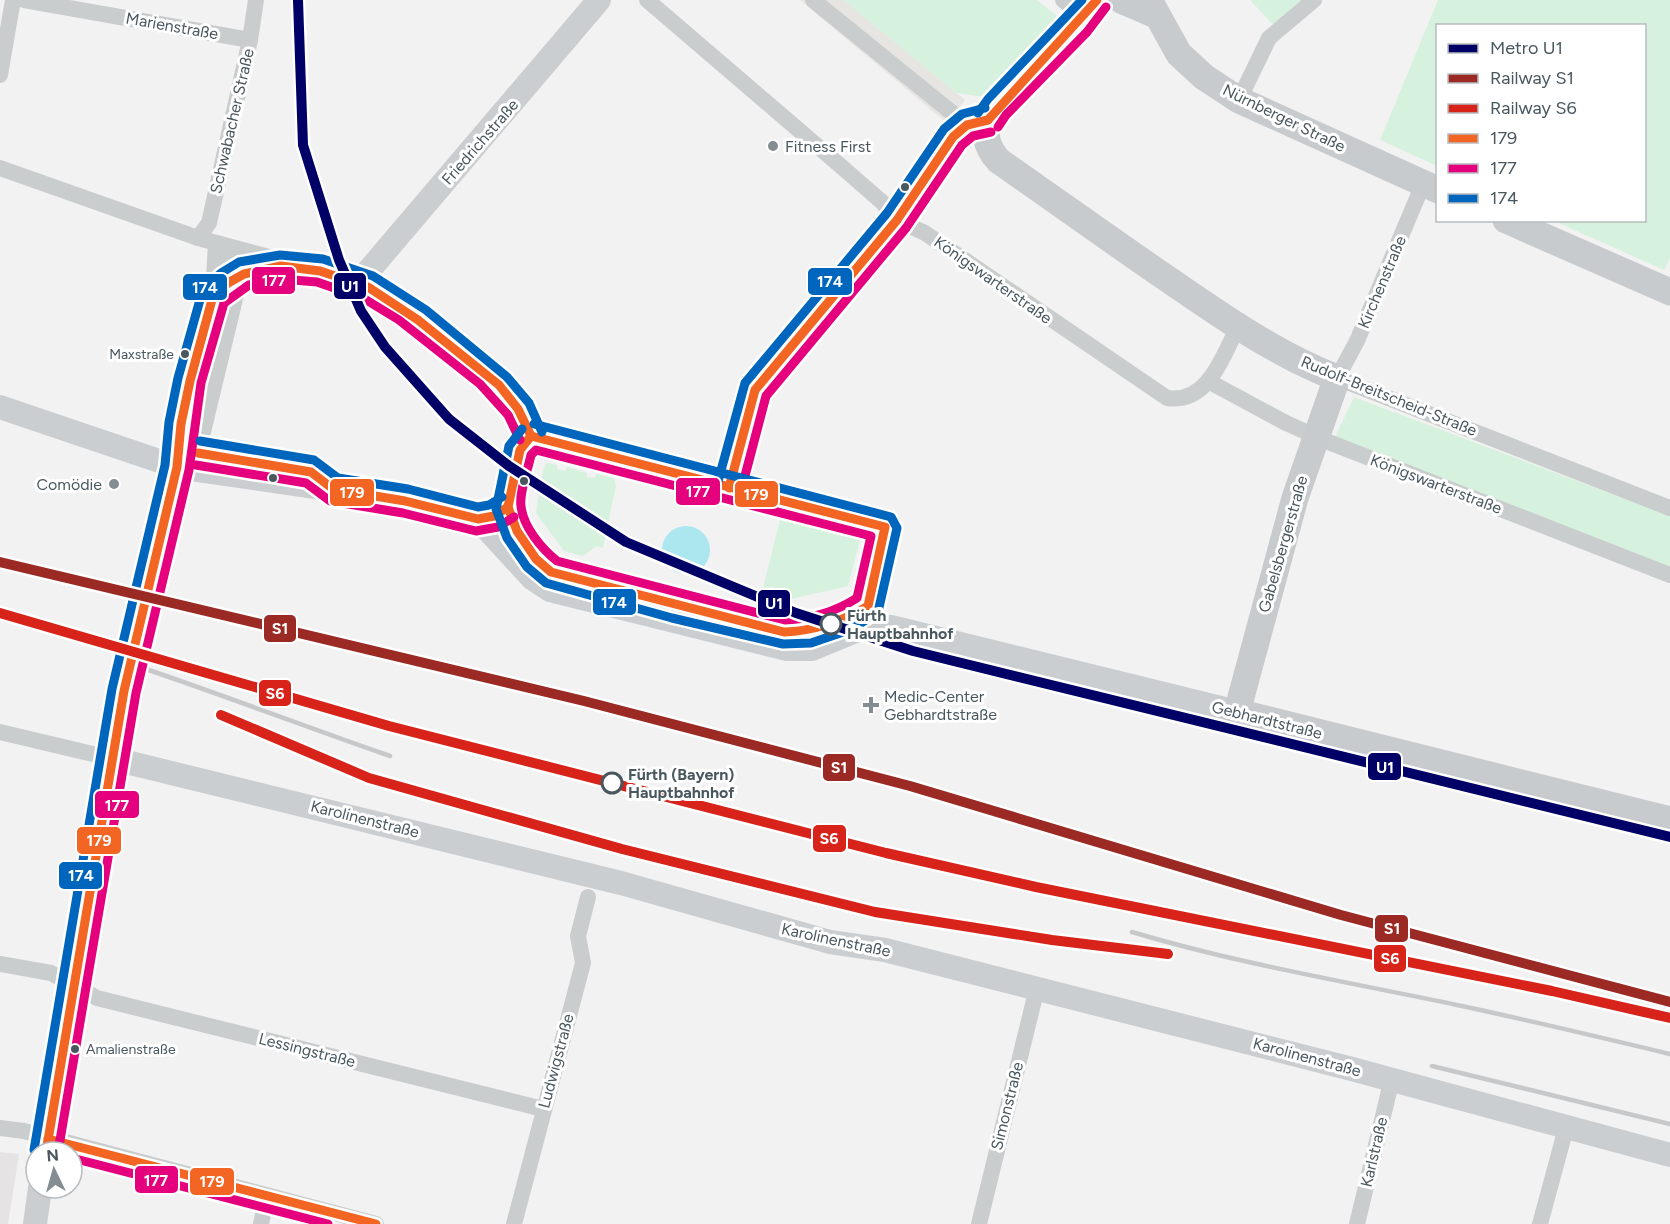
<svg xmlns="http://www.w3.org/2000/svg" width="1670" height="1224" viewBox="0 0 1670 1224" font-family="Figtree,sans-serif">
	<rect width="100%" height="100%" fill="#f3f2f2"/>
	<!-- commercial -->
	<polygon fill="#e6e5e1" points="800,0 844,0 965,100 947,123"/>
	<!-- education -->
	<polygon fill="#e5e3e4" points="0,1152 19,1154 8,1224 0,1224"/>
	<!-- green -->
	<g fill="#d7f1df">
		<polygon points="844,0 1037,0 1058,17 983,97 956,93"/>
		<polygon points="1250,0 1303,0 1276,28"/>
		<polygon points="1438,0 1670,0 1670,258 1664,270 1554,221 1644,220 1644,26 1438,26 1437,166 1380,140"/>
		<polygon points="1354,397 1670,516 1670,567 1335,437"/>
		<polygon points="548,463 557,465 557,469 565,471 567,467 587,473 587,477 595,478 596,474 614,478 616,486 603,548 597,546 583,556 564,551 536,513 539,492 542,492 544,485 540,484 545,464"/>
		<polygon points="780,520 860,540 848,586 787,600 778,596 773,587 763,588"/>
	</g>
	<!-- water -->
	<circle fill="#ace7ef" cx="686" cy="550" r="24"/>
	<g fill="none" stroke-linecap="round" stroke-linejoin="round">
		<!-- secondary-tunnel -->
		<polyline stroke="#c8cbcd" stroke-width="24" stroke-dasharray="24 12" stroke-linecap="butt" points="124,691 148,582"/>
		<!-- street -->
		<g stroke="#cacdce" stroke-width="16">
			<polyline points="24,0 250,40"/>
			<polyline points="647,0 843,168 882,202 897,220"/>
			<polyline points="813,0 967,125"/>
			<polyline points="1063,0 1084,17"/>
			<polyline points="0,75 13,0"/>
			<polyline points="1239,100 1269,38 1314,0"/>
			<polyline points="0,168 198,238 284,261"/>
			<polyline points="1423,184 1357,341 1337,378 1670,508"/>
			<path d="M897,220L925,233L1167,398C1208,404 1222,357 1238,327"/>
			<polyline points="198,238 209,223 250,40 256,0"/>
			<polyline points="359,282 415,317 513,398 526,419 531,436"/>
			<polyline points="213,296 216,243"/>
			<polyline points="1208,381 1286,423 1331,443 1670,575"/>
			<polyline points="531,436 885,527 863,628"/>
			<polyline points="177,467 198,453 236,295 231,263 216,243"/>
			<polyline points="729,488 755,390 897,220 953,137 967,125 988,120"/>
			<polyline points="478,519 494,516 508,507 520,450 531,436"/>
			<polyline points="0,732 114,759"/>
			<polyline points="0,964 51,973 97,998 543,1109"/>
			<polyline points="0,1128 24,1131 376,1224"/>
			<polyline points="261,1224 267,1196"/>
			<polyline points="514,1224 583,963 578,936 588,897"/>
			<polyline points="979,1224 1037,988"/>
			<polyline points="1357,1224 1392,1079"/>
			<polyline points="1540,1224 1566,1128"/>
		</g>
		<!-- secondary -->
		<g stroke="#cbced1" stroke-width="24">
			<polyline points="0,407 177,467 370,495 478,519 532,578 550,590 787,649 812,649 863,628 891,627 1237,712"/>
			<path d="M148,582L177,467L178,444L184,415L213,296C232,274 265,262 294,265C315,267 338,277 359,282L599,0"/>
			<polyline points="114,759 621,883 830,942 885,950 1352,1069 1670,1155"/>
			<polyline points="46,1152 124,691"/>
			<polyline points="35,1224 40,1188"/>
		</g>
		<!-- primary -->
		<g stroke="#c7cbce" stroke-width="27">
			<path d="M1097,0L1078,24L991,113C983,132 985,146 999,161C1058,202 1116,244 1175,284C1226,319 1278,355 1337,378L1295,498L1237,712L1670,820"/>
			<polyline points="1121,0 1156,15"/>
			<polyline points="1149,0 1179,54 1204,77 1239,100 1438,190"/>
			<polyline points="1506,220 1670,292"/>
		</g>
		<!-- rail -->
		<g stroke="#c6c8c9" stroke-width="4.5">
			<path d="M131,664C218,693 303,726 390,756"/>
			<path d="M1132,932C1239,964 1348,982 1457,1005C1528,1020 1599,1037 1670,1054"/>
			<polyline points="1432,1066 1670,1124"/>
		</g>
		<defs>
			<g id="bus-1">
				<polyline points="988,120 1097,0"/>
				<path d="M531,436L885,527L868,606C841,622 815,631 784,632L551,572L536,559L517,531L508,507L520,450Z"/>
				<polyline points="198,453 311,472 333,489 405,501 478,519 494,516 508,507"/>
				<polyline points="729,488 755,390 897,220 953,137 967,125 988,120"/>
				<polyline points="48,1139 376,1224"/>
				<polyline points="46,1152 124,691 177,467 181,424 190,381 213,296 228,283 244,274 281,266 320,271 368,287 418,320 499,385 518,409 531,436"/>
			</g>
			<g id="bus-2">
				<polyline points="998,127 1006,115 1087,32 1106,7"/>
				<path d="M536,450L871,536L857,598C835,612 811,619 785,620L557,561C542,549 523,527 521,506C519,492 528,470 531,455Z"/>
				<polyline points="196,465 306,483 330,501 403,513 476,531 498,527 514,517"/>
				<polyline points="741,491 766,396 906,228 962,145 973,136 991,132"/>
				<polyline points="58,1152 136,693 189,470 201,383 224,303 249,285 281,279 317,282 363,298 399,320 480,384 508,415 520,440"/>
				<polyline points="72,1158 328,1224"/>
			</g>
			<g id="bus-3">
				<polyline points="978,113 988,99 1082,0"/>
				<polyline points="522,429 509,446 496,509 507,538 527,567 546,583 672,618 783,644 811,643 852,629 878,612 897,528 891,517 534,424"/>
				<polyline points="200,441 314,460 338,478 408,489 478,507 489,505 502,497"/>
				<polyline points="717,485 745,383 887,213 944,129 962,114 985,108"/>
				<polyline points="34,1150 112,689 165,465 169,422 178,378 203,289 221,273 239,262 280,255 323,259 373,276 426,310 507,377 529,403 542,432"/>
			</g>
		</defs>
		<!-- bus-1 casing -->
		<use href="#bus-1" stroke="#fff" stroke-width="14"/>
		<!-- bus-2 casing -->
		<use href="#bus-2" stroke="#fff" stroke-width="14"/>
		<!-- bus-3 casing -->
		<use href="#bus-3" stroke="#fff" stroke-width="14"/>
		<!-- bus-1 -->
		<use href="#bus-1" stroke="#f26522" stroke-width="9"/>
		<!-- bus-2 -->
		<use href="#bus-2" stroke="#e5007d" stroke-width="9"/>
		<!-- bus-3 -->
		<use href="#bus-3" stroke="#0065bd" stroke-width="9"/>
		<defs>
			<polyline id="rail-1" points="0,562 584,701 910,786 1341,915 1670,1002"/>
			<g id="rail-2">
				<polyline points="0,613 389,726 886,853 1036,887 1552,991 1670,1018"/>
				<polyline points="221,715 369,778 622,849 875,912 1052,940 1168,954"/>
			</g>
		</defs>
		<!-- rail-1 casing -->
		<use href="#rail-1" stroke="#fff" stroke-width="15"/>
		<!-- rail-2 casing -->
		<use href="#rail-2" stroke="#fff" stroke-width="15"/>
		<!-- rail-1 -->
		<use href="#rail-1" stroke="#9a2a23" stroke-width="10"/>
		<!-- rail-2 -->
		<use href="#rail-2" stroke="#d72319" stroke-width="10"/>
		<defs>
			<polyline id="metro-1" points="298,0 303,145 339,260 361,311 385,347 449,419 509,466 626,542 796,613 913,651 1670,837"/>
		</defs>
		<!-- metro-1 casing -->
		<use href="#metro-1" stroke="#fff" stroke-width="15"/>
		<!-- metro-1 -->
		<use href="#metro-1" stroke="#006" stroke-width="10"/>
	</g>
	<!-- markers -->
	<g fill="#848d92" stroke="#fff" stroke-width="2">
		<circle cx="773" cy="146" r="6"/>
		<circle cx="114" cy="484" r="6"/>
		<path d="M868 696h6v6h6v6h-6v6h-6v-6h-6v-6h6z"/>
	</g>
	<g fill="#49575f" stroke="#fff" stroke-width="2">
		<circle cx="905" cy="187" r="5"/>
		<circle cx="185" cy="354" r="5"/>
		<circle cx="273" cy="478" r="5"/>
		<circle cx="524" cy="481" r="5"/>
		<circle cx="75" cy="1049" r="5"/>
	</g>
	<g fill="#fff" stroke="#49575f" stroke-width="3">
		<circle cx="831" cy="624" r="10"/>
		<circle cx="612" cy="783" r="10"/>
	</g>
	<g text-anchor="middle" dominant-baseline="central" stroke-width="6" stroke-linejoin="round" paint-order="stroke">
		<!-- bus labels -->
		<g font-size="14" fill="#49575f" stroke="#fff" text-anchor="end">
			<text x="174" y="354">Maxstraße</text>
			<text x="86" y="1049" text-anchor="start">Amalienstraße</text>
		</g>
		<!-- street labels -->
		<g font-size="16" fill="#49575f" stroke="#fff">
			<text transform="translate(172 26) rotate(10)">Marienstraße</text>
			<text transform="translate(1284 118) rotate(26)">Nürnberger Straße</text>
			<text transform="translate(232 121) rotate(-77)">Schwabacher Straße</text>
			<text transform="translate(480 142) rotate(-49)">Friedrichstraße</text>
			<text transform="translate(993 280) rotate(35)">Königswarterstraße</text>
			<text transform="translate(1382 282) rotate(-67)">Kirchenstraße</text>
			<text transform="translate(1389 396) rotate(22)">Rudolf-Breitscheid-Straße</text>
			<text transform="translate(1436 484) rotate(21)">Königswarterstraße</text>
			<text transform="translate(1283 544) rotate(-74)">Gabelsbergerstraße</text>
			<text transform="translate(1267 720) rotate(14)">Gebhardtstraße</text>
			<text transform="translate(365 819) rotate(14)">Karolinenstraße</text>
			<text transform="translate(836 940) rotate(12)">Karolinenstraße</text>
			<text transform="translate(307 1050) rotate(14)">Lessingstraße</text>
			<text transform="translate(1307 1057) rotate(15)">Karolinenstraße</text>
			<text transform="translate(556 1061) rotate(-75)">Ludwigstraße</text>
			<text transform="translate(1007 1106) rotate(-76)">Simonstraße</text>
			<text transform="translate(1374 1152) rotate(-77)">Karlstraße</text>
		</g>
		<!-- poi labels -->
		<g font-size="16" fill="#49575f" stroke="#fff" text-anchor="start">
			<text x="785" y="146">Fitness First</text>
			<text x="102" y="484" text-anchor="end">Comödie</text>
			<text x="884" y="696">Medic-Center<tspan x="884" dy="18">Gebhardtstraße</tspan></text>
		</g>
		<!-- stop labels -->
		<g font-size="16" font-weight="bold" fill="#49575f" stroke="#fff" text-anchor="start">
			<text x="847" y="615">Fürth<tspan x="847" dy="18">Hauptbahnhof</tspan></text>
			<text x="628" y="774">Fürth (Bayern)<tspan x="628" dy="18">Hauptbahnhof</tspan></text>
		</g>
	</g>
	<g stroke="#fff" stroke-width="2">
		<rect x="251" y="266" width="45" height="29" rx="6" fill="#e5007d"/>
		<rect x="807" y="267" width="46" height="29" rx="6" fill="#0065bd"/>
		<rect x="333" y="272" width="34" height="28" rx="6" fill="#006"/>
		<rect x="182" y="273" width="46" height="28" rx="6" fill="#0065bd"/>
		<rect x="675" y="477" width="46" height="29" rx="6" fill="#e5007d"/>
		<rect x="329" y="478" width="46" height="29" rx="6" fill="#f26522"/>
		<rect x="734" y="480" width="45" height="28" rx="6" fill="#f26522"/>
		<rect x="592" y="588" width="45" height="28" rx="6" fill="#0065bd"/>
		<rect x="757" y="589" width="34" height="29" rx="6" fill="#006"/>
		<rect x="263" y="614" width="34" height="29" rx="6" fill="#9a2a23"/>
		<rect x="258" y="679" width="34" height="28" rx="6" fill="#d72319"/>
		<rect x="1367" y="752" width="35" height="29" rx="6" fill="#006"/>
		<rect x="822" y="753" width="34" height="29" rx="6" fill="#9a2a23"/>
		<rect x="94" y="790" width="46" height="29" rx="6" fill="#e5007d"/>
		<rect x="812" y="824" width="35" height="29" rx="6" fill="#d72319"/>
		<rect x="76" y="826" width="46" height="29" rx="6" fill="#f26522"/>
		<rect x="58" y="861" width="45" height="29" rx="6" fill="#0065bd"/>
		<rect x="1374" y="914" width="35" height="29" rx="6" fill="#9a2a23"/>
		<rect x="1373" y="944" width="34" height="29" rx="6" fill="#d72319"/>
		<rect x="134" y="1165" width="45" height="29" rx="6" fill="#e5007d"/>
		<rect x="189" y="1167" width="46" height="29" rx="6" fill="#f26522"/>
	</g>
	<g font-size="16" text-anchor="middle" font-weight="bold" fill="#fff">
		<text x="274" y="286">177</text>
		<text x="830" y="287">174</text>
		<text x="350" y="292">U1</text>
		<text x="205" y="293">174</text>
		<text x="698" y="497">177</text>
		<text x="352" y="498">179</text>
		<text x="756" y="500">179</text>
		<text x="614" y="608">174</text>
		<text x="774" y="609">U1</text>
		<text x="280" y="634">S1</text>
		<text x="275" y="699">S6</text>
		<text x="1385" y="773">U1</text>
		<text x="839" y="773">S1</text>
		<text x="117" y="811">177</text>
		<text x="829" y="844">S6</text>
		<text x="99" y="846">179</text>
		<text x="81" y="881">174</text>
		<text x="1392" y="934">S1</text>
		<text x="1390" y="964">S6</text>
		<text x="156" y="1186">177</text>
		<text x="212" y="1187">179</text>
	</g>
	<!-- legend -->
	<rect x="1436" y="24" width="210" height="198" fill="#ffffff" stroke="#b6bcbf" stroke-width="1.5"/>
	<rect x="1448" y="44" width="30" height="9" fill="#000066" stroke="#b6bcbf" stroke-width="1.5"/>
	<text x="1490" y="54" font-size="18" fill="#49575f">Metro U1</text>
	<rect x="1448" y="74" width="30" height="9" fill="#9a2a23" stroke="#b6bcbf" stroke-width="1.5"/>
	<text x="1490" y="84" font-size="18" fill="#49575f">Railway S1</text>
	<rect x="1448" y="104" width="30" height="9" fill="#d72319" stroke="#b6bcbf" stroke-width="1.5"/>
	<text x="1490" y="114" font-size="18" fill="#49575f">Railway S6</text>
	<rect x="1448" y="134" width="30" height="9" fill="#f26522" stroke="#b6bcbf" stroke-width="1.5"/>
	<text x="1490" y="144" font-size="18" fill="#49575f">179</text>
	<rect x="1448" y="164" width="30" height="9" fill="#e5007d" stroke="#b6bcbf" stroke-width="1.5"/>
	<text x="1490" y="174" font-size="18" fill="#49575f">177</text>
	<rect x="1448" y="194" width="30" height="9" fill="#0065bd" stroke="#b6bcbf" stroke-width="1.5"/>
	<text x="1490" y="204" font-size="18" fill="#49575f">174</text>
	<!-- north arrow -->
	<g transform="translate(54 1170) rotate(355)"><circle r="28" fill="#ffffff" stroke="#b6bcbf" stroke-width="1.5"/>
	<path d="M0-4.5L10 22L0 15L-10 22Z" fill="#848d92"/>
	<text y="-9" font-size="16" font-weight="bold" text-anchor="middle" fill="#49575f">N</text>
	</g>
</svg>
